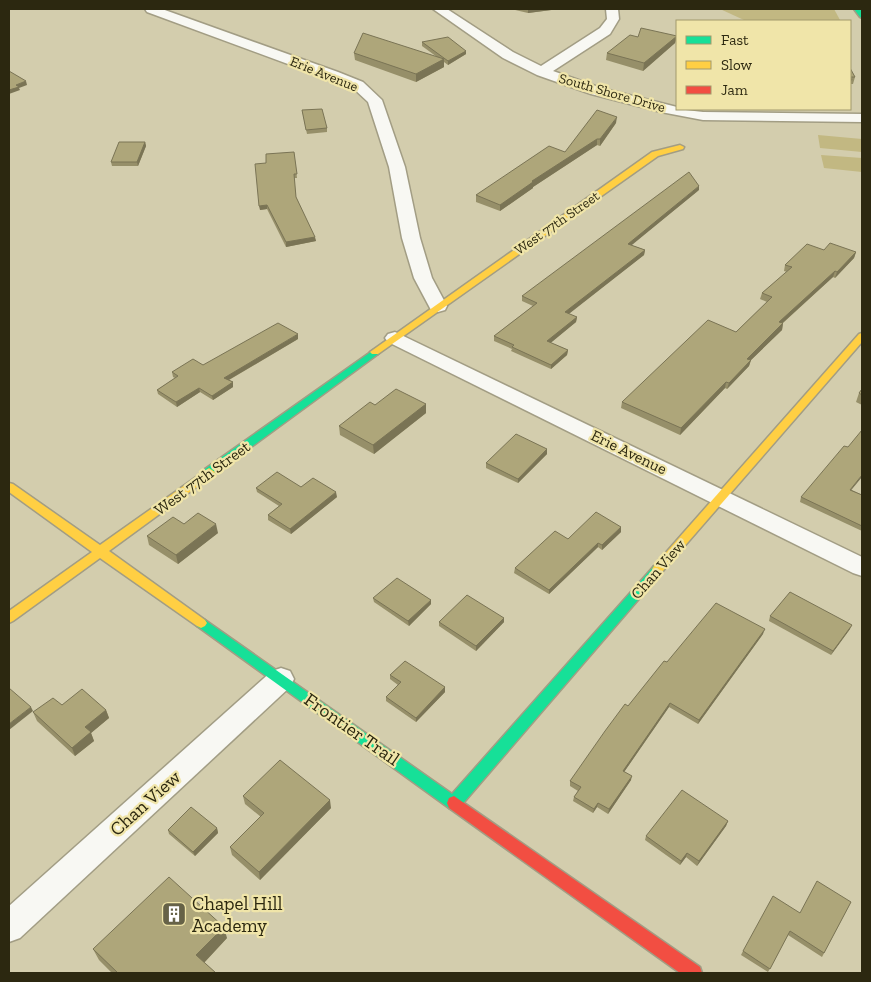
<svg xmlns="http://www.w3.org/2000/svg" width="871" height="982" viewBox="0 0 871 982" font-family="'Zilla Slab',serif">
	<rect width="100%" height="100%" fill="#d3cdad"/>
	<!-- green -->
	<g fill="#c2b882">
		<polygon points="720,9 834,9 840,20 744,20"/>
		<polygon points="818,135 862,139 862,152 820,148"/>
		<polygon points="821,155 862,158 862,172 824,168"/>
	</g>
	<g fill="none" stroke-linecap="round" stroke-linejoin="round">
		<defs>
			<g id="street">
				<polygon points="145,9 162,9 338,72 363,82 382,100 405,167 420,238 432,278 447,306 445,310 438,312 431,310 414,278 402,238 389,167 368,102 353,88 147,12"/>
				<polygon points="433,9 447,9 513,52 541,66 600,28 607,19 606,9 618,9 619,19 610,34 553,71 601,88 677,107 677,109 703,112 862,114 862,122 703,120 661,112 591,94 537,75 503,58"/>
				<polygon points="395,332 862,557 862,576 853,573 388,342 385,338 388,334"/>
				<polygon points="281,668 290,671 294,679 290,687 20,938 9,942 9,906 272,671"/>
			</g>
			<g id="fast">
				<polygon points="854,9 860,9 862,12 862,18 860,17"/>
				<polygon points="375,349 378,350 380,352 378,354 213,475 205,475 203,472 205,469"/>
				<polygon points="658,564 662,566 664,569 662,572 459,808 454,810 449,808 197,626 195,623 197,620 201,618 205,620 452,794 654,566"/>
			</g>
			<g id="slow">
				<polygon points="680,145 684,147 683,149 658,156 378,354 372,354 370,352 652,152"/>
				<polygon points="862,333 862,342 662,572 654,572 652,569 654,566 859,334"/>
				<polygon points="209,468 215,472 213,475 109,551 205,620 207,623 205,626 201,628 197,626 100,558 13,621 9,623 9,611 92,552 9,492 9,483 13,484 100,545"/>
			</g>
			<polygon id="jam" points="454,796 700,967 702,973 680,973 449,808 447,803 449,798"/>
		</defs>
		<!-- street casing -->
		<use href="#street" stroke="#a29d84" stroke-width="3"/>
		<!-- fast casing -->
		<use href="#fast" stroke="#a29d84" stroke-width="3"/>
		<!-- slow casing -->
		<use href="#slow" stroke="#a29d84" stroke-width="3"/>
		<!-- jam casing -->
		<use href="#jam" stroke="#a29d84" stroke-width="3"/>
		<!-- street -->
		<use href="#street" fill="#f8f8f3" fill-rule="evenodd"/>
		<!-- fast -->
		<use href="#fast" fill="#16e098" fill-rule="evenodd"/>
		<!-- slow -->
		<use href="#slow" fill="#ffcf43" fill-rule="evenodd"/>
		<!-- jam -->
		<use href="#jam" fill="#f24e42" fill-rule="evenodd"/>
	</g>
	<!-- wall -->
	<g fill="#968f69">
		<polygon points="511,9 559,9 528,13"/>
		<polygon points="677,36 675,43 643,71 606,60 607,53 638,37"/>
		<polygon points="422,42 466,51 466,54 448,65 444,62 444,67 416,82 355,60 354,53 437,57 422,46"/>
		<polygon points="850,68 855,77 853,84 851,84 850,87"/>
		<polygon points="302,110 327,128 327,132 307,134"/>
		<polygon points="616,123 600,146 597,145 533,187 533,188 500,211 476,202 476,195 565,152"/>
		<polygon points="145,142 146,146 138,166 112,166 111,162"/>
		<polygon points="294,152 297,178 294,178 296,197 316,241 286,247 267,209 260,210 266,163"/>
		<polygon points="699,190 631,245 645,250 644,255 568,314 577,317 576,322 550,343 568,350 567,355 551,369 511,351 512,349 494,341 494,336 533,306 522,301 522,296"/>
		<polygon points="824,250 856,252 854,258 835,278 833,277 783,323 782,330 751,360 749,366 727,389 725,388 680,435 621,408 622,402 736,332 767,302 760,299 762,293 787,272 784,271 785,265"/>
		<polygon points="298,339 229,380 233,382 233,387 213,400 200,392 177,407 158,394 157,390 175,378 173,377 172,372 203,365"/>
		<polygon points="862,389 862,405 856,402 859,393"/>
		<polygon points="426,404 426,413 374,454 340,435 339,426 375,405"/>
		<polygon points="547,449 547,454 518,483 486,468 486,463"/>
		<polygon points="301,487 337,497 291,534 268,520 268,515 279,506 257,492 256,488"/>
		<polygon points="852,490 862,495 862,531 800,502 801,497"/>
		<polygon points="184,524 218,533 178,564 149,545 147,536"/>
		<polygon points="621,532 602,550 598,547 549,594 514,573 515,568 568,539"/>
		<polygon points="373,598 431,604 409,626 374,602"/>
		<polygon points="770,616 850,629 831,655 769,621"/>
		<polygon points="439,622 504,622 476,651 439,626"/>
		<polygon points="763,634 698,724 669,707 624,772 631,780 608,814 597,807 593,813 573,801 574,797 578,791 570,786 570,781 628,706 667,662"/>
		<polygon points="390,675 445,692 416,722 386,701 386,697 398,685 390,679"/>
		<polygon points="106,710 109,718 91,733 94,741 75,756 37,721 33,712"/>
		<polygon points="243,796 331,808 260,880 232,855 230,847 261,817 245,804"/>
		<polygon points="728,821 726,826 697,866 686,857 680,865 645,840 646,836"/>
		<polygon points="217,828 218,833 195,856 169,834 168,830"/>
		<polygon points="851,902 822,957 788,935 768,972 741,955 743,951 800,913"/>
		<polygon points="227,938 204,963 216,973 112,973 99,960 93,949"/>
	</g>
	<!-- shaded-wall -->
	<g fill="#7a7455">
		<polygon points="528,9 559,9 528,13"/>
		<polygon points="677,36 675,43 643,71 644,63"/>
		<polygon points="466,51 466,54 448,65 448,61"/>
		<polygon points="444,59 444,67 416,82 416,74"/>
		<polygon points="26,81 27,85 19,88 20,90 9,94 9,90 16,85"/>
		<polygon points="617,117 616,123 600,146 600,139"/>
		<polygon points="597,139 597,145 533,187 533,188 500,211 500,205 532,181"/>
		<polygon points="145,142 146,146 138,166 137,162"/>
		<polygon points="699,186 699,190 627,249 628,244"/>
		<polygon points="267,205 267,209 260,210 259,206"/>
		<polygon points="315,237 316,241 286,247 286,242"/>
		<polygon points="645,250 644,255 565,317 565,312"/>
		<polygon points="856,252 854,258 835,278 837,272"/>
		<polygon points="835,271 833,277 777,328 779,322"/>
		<polygon points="577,317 576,322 547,346 547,341"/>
		<polygon points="783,323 782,330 751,360 749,366 727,389 729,383 747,359"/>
		<polygon points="298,334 298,339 225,382 224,378"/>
		<polygon points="568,350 567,355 551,369 551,365"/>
		<polygon points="233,382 233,387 213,400 212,396"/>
		<polygon points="726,382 725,388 680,435 681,428"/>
		<polygon points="199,388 200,392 177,407 176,402"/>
		<polygon points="426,404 426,413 374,454 373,445"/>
		<polygon points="547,449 547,454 518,483 518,479"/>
		<polygon points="862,475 862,477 848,494 850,490"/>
		<polygon points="336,492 337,497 291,534 290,529"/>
		<polygon points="216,524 218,533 178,564 176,555"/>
		<polygon points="621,527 621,532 602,550 602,545"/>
		<polygon points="598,543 598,547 549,594 549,590"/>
		<polygon points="431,600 431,604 409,626 408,621"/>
		<polygon points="504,618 504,622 476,651 476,646"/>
		<polygon points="852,625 850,629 831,655 833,651"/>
		<polygon points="765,629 763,634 698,724 699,720"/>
		<polygon points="445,687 445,692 416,722 416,718"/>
		<polygon points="670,703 669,707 622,775 623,771"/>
		<polygon points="31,707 33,711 9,730 9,724"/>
		<polygon points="106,710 109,718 91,733 94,741 75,756 72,748 85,727"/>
		<polygon points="632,776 631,780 608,814 609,809"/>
		<polygon points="330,800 331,808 260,880 259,872"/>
		<polygon points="598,803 597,807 593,813 594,809"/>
		<polygon points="728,821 726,826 697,866 699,861"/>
		<polygon points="217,828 218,833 195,856 193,852"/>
		<polygon points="687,853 686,857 680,865 681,861"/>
		<polygon points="224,927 227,938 200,967 196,955"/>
	</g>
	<!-- building -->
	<g fill="#aea67a" stroke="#7a7455">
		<polygon points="641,28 677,36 644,63 607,53 630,35 638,37"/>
		<polygon points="363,33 444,59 416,74 354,53"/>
		<polygon points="448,37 466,51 448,61 422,42"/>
		<polygon points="850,68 855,77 850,77 852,80 850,80"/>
		<polygon points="9,71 26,81 16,85 19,87 9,90"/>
		<polygon points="322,109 327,128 306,130 302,110"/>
		<polygon points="597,110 617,117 600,139 597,139 532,181 533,182 500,205 476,195 549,146 565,152"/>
		<polygon points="119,142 145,142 137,162 111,162"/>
		<polygon points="294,152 297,174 294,174 296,197 315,237 286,242 267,205 259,206 255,164 266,163 266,154"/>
		<polygon points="689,172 699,186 628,244 645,250 565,312 577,317 547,341 568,350 551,365 512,347 514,345 494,336 537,303 522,296"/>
		<polygon points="830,243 856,252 837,272 835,271 779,322 783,323 747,359 751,360 729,383 726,382 681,428 622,402 708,320 736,332 772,297 762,293 792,267 785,265 807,244 824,250"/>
		<polygon points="278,323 298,334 224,378 233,382 212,396 199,388 176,402 157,390 178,376 172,372 193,359 203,365"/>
		<polygon points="396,389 426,404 373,445 339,426 370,402 375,405"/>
		<polygon points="862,389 862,395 859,393"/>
		<polygon points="862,430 862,475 850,490 862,495 862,526 801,497 844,446 848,447"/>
		<polygon points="516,434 547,449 518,479 486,463"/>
		<polygon points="277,472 301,487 313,478 336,492 290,529 268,515 282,504 256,488"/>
		<polygon points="596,512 621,527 602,545 598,543 549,590 515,568 555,531 568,539"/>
		<polygon points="198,513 216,524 176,555 147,536 173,517 184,524"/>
		<polygon points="397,578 431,600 408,621 373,598"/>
		<polygon points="790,592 852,625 833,651 770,616"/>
		<polygon points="467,595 504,618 476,646 439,622"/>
		<polygon points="716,603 765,629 699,720 670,703 623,771 632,776 609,809 598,803 594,809 574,797 581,787 570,781 605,731 625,704 628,706 664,661 667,662"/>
		<polygon points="405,661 445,687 416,718 386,697 401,682 390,675"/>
		<polygon points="9,688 31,707 9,724"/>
		<polygon points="82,689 106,710 85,727 91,732 72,748 33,712 53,698 62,705"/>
		<polygon points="280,760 330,800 259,872 230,847 264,813 243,796"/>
		<polygon points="682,790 728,821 699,861 687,853 681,861 646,836"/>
		<polygon points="191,807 217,828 193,852 168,830"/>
		<polygon points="169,877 224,927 196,955 216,973 118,973 93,949"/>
		<polygon points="817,881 851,902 824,953 790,931 770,969 743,951 773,896 800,913"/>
	</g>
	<!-- icons -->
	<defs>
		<symbol id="building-square" viewBox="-11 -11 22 22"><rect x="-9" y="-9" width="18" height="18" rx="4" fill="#666247" stroke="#f0e5a9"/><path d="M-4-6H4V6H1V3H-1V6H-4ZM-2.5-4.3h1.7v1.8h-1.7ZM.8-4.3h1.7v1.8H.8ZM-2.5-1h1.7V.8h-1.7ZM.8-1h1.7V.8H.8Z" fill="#fff"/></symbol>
	</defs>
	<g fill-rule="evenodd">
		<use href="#building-square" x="160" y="900" width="28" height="28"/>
	</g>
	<g text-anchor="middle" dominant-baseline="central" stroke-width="4.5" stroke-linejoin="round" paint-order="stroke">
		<!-- far-street labels -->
		<g font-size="14" fill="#2c2810" stroke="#f0e5a9">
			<text transform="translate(324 74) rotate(22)">Erie Avenue</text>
			<text transform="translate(612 93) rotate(16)">South Shore Drive</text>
			<text transform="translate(557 223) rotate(-35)">West 77th Street</text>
		</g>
		<!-- street labels -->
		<g font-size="16" fill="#2c2810" stroke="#f0e5a9">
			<text transform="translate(629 452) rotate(26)">Erie Avenue</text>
			<text transform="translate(202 478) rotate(-36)">West 77th Street</text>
			<text transform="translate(658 569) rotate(-49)">Chan View</text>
		</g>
		<!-- near-street labels -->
		<g font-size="19" fill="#2c2810" stroke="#f0e5a9">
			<text transform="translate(352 729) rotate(35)">Frontier Trail</text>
			<text transform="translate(145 803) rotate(-42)">Chan View</text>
		</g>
		<!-- near-poi labels -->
		<g font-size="19" fill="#2c2810" stroke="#f0e5a9" text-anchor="start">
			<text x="192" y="903">Chapel Hill<tspan x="192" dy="22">Academy</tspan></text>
		</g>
	</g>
	<!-- border -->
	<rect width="871" height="982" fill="none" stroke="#2c2810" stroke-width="20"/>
	<!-- legend -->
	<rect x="676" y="20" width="175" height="90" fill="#f0e5a9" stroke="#a2996c"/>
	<rect x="686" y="36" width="25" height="8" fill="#16e098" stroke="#a2996c"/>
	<text x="721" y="45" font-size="15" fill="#2c2810">Fast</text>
	<rect x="686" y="61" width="25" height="8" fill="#ffcf43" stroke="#a2996c"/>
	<text x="721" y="70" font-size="15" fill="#2c2810">Slow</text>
	<rect x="686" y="86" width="25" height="8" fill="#f24e42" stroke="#a2996c"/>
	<text x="721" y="95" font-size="15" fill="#2c2810">Jam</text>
</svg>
